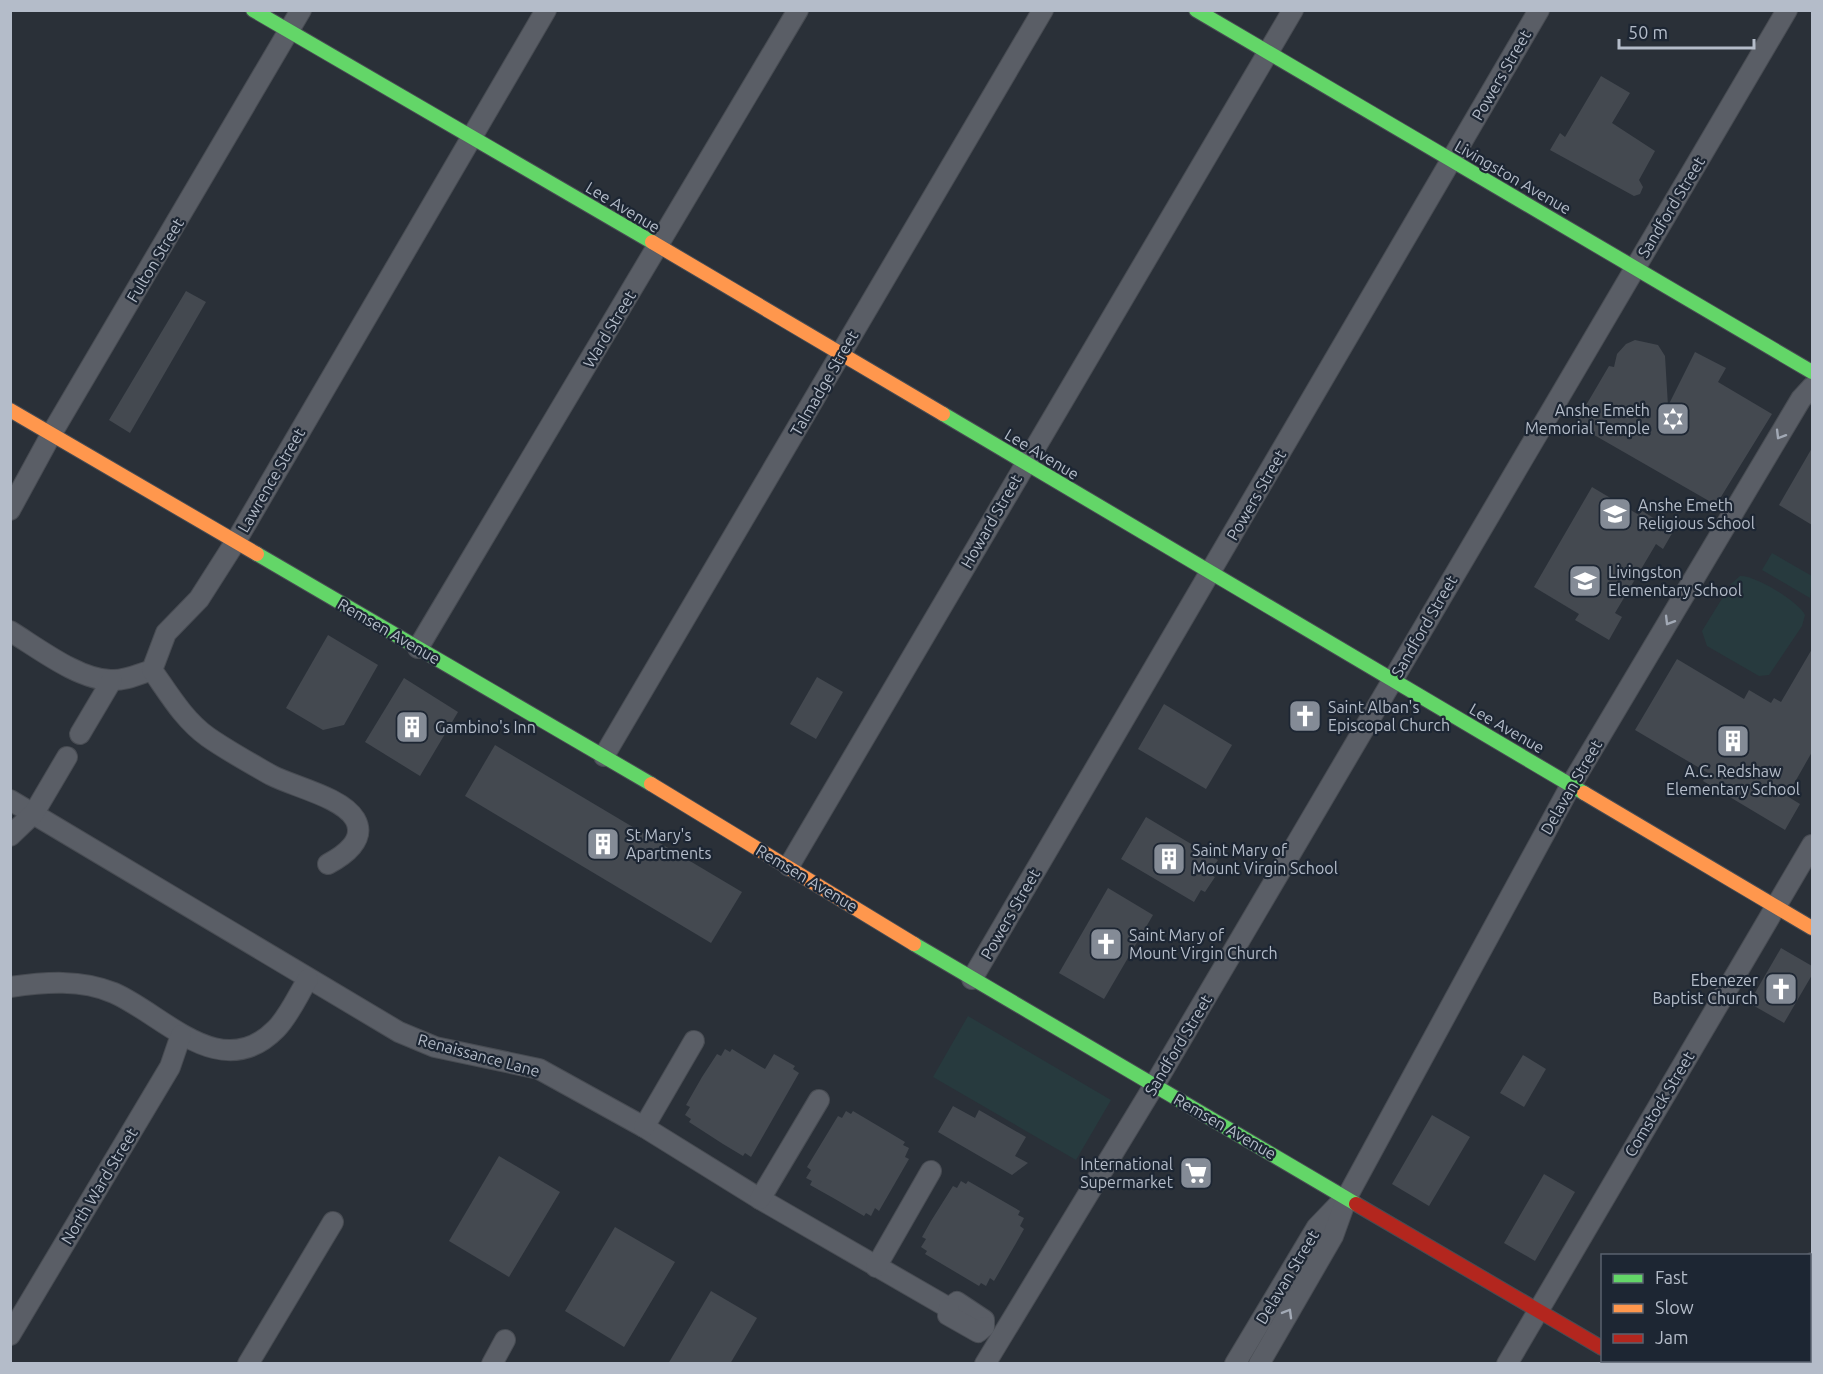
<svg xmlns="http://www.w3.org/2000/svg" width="1823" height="1374" viewBox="0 0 1823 1374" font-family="Ubuntu,sans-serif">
	<rect width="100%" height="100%" fill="#2a3038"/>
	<!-- green -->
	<g fill="#273a3e">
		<polygon points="1772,553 1812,576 1810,598 1762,570"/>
		<path d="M1740,576C1755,575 1799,602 1805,615L1802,626L1769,675L1759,676L1707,646L1702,631L1731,584Z"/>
		<polygon points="968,1016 1111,1100 1076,1160 933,1077"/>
	</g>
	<!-- building -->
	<g fill="#444950">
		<polygon points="1601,76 1630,93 1612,123 1655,151 1639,180 1643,187 1640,194 1634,196 1550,150 1560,133 1565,137"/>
		<polygon points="186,291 206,302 130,433 109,420"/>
		<polygon points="1635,340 1658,345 1665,356 1668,406 1695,352 1726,368 1718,382 1772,414 1716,505 1575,424 1609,366 1614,367 1617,354 1626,344"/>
		<polygon points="1812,448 1812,525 1779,505"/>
		<polygon points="1592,487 1639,515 1642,511 1674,530 1663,549 1656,544 1615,613 1622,617 1609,640 1575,620 1579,614 1534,587"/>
		<polygon points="328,635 378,665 344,725 323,730 286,708"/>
		<polygon points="1812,649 1812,752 1787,796 1800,804 1785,830 1703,781 1708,773 1635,730 1677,659 1744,699 1749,690 1771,703 1774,698 1781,702"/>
		<polygon points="817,677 843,692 816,739 790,724"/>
		<polygon points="404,678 458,712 420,776 365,742"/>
		<polygon points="1164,704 1232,745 1206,789 1138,749"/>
		<polygon points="495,745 742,892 711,943 465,796"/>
		<polygon points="1146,817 1218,860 1209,874 1215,877 1205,892 1201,890 1194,902 1121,859"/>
		<polygon points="1108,888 1153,915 1104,999 1059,973"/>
		<polygon points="1781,948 1812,966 1812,975 1784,1023 1749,1003"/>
		<polygon points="725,1049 730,1052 732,1049 765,1069 774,1054 795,1066 793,1069 799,1073 751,1157 745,1153 743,1156 723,1144 689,1122 691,1119 685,1115 690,1107 686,1105 702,1077 717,1054 721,1056"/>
		<polygon points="1523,1055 1546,1069 1524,1107 1500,1093"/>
		<polygon points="953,1106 975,1118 979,1110 1026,1137 1015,1156 1028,1163 1012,1175 938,1132"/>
		<polygon points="846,1111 851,1114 853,1111 885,1130 905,1142 903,1145 909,1148 905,1157 909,1159 879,1211 875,1208 871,1216 866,1213 864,1216 835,1199 810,1185 812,1181 806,1178 811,1170 807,1167 838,1116 842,1118"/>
		<polygon points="1432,1115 1470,1137 1429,1206 1392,1184"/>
		<polygon points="499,1156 560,1192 509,1277 449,1241"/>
		<polygon points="1544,1174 1575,1192 1535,1261 1504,1243"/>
		<polygon points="961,1181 966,1184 968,1181 1020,1211 1018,1215 1024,1218 1020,1226 1024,1229 1015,1245 994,1281 990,1278 986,1286 981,1283 979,1286 947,1267 925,1254 927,1251 921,1247 926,1239 922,1237 931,1221 953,1186 957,1188"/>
		<polygon points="615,1227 675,1262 624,1347 565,1311"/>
		<polygon points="711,1291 757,1318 730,1364 668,1364"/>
	</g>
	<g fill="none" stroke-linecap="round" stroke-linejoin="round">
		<defs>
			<g id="street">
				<polyline points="10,510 52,433 301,10"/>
				<path d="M10,631C38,648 79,680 111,680C125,681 139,674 152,670"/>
				<polyline points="418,648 798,10"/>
				<polyline points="80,734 112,680"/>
				<polyline points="604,756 1043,10"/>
				<polyline points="10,800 399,1032 435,1047 539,1069 644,1127 760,1199 949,1308"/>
				<polyline points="10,836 34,813 67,757"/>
				<path d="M328,864C343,856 367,840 355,819C342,797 294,787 271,775C250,763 228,751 208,737C184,720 169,694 152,670L166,633L199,599L236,541L546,10"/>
				<polyline points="789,866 1293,10"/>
				<polyline points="972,979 1539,10"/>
				<path d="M10,987C45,982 81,979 114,993C164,1015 221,1085 276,1029C289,1016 298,995 308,979"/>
				<polyline points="644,1127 694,1041"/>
				<polyline points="760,1199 819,1100"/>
				<polyline points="876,1267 931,1171"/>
				<polyline points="1810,1268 1812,1263"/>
				<polyline points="949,1308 957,1302 984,1320 984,1327"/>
				<polyline points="949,1308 948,1315 978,1332 984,1327"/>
				<polyline points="10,1335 170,1067 181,1035"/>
				<polyline points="1624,1360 1629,1364"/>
				<polyline points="248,1364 333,1222"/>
				<polyline points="492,1364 505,1340"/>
				<polyline points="985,1364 1155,1084 1787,10"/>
				<polyline points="1235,1364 1317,1227 1342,1201"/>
				<polyline points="1259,1364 1333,1236 1347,1197 1571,785 1801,399 1812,387"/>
				<polyline points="1507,1364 1812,845"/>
				<polyline points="1753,1364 1755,1360"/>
			</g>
			<g id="fast">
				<polyline points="253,10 652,242"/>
				<polyline points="1196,10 1812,372"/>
				<polyline points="943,414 1584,793"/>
				<polyline points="257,554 651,784"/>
				<polyline points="914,944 1356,1204"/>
			</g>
			<g id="slow">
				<polyline points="652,242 943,414"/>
				<polyline points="10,410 257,554"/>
				<polyline points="651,784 914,944"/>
				<polyline points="1584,793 1812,928"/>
			</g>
			<polyline id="jam" points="1356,1204 1602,1348"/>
		</defs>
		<!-- street casing -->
		<use href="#street" stroke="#484c53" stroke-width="22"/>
		<!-- fast casing -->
		<use href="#fast" stroke="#484c53" stroke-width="16"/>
		<!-- slow casing -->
		<use href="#slow" stroke="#484c53" stroke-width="16"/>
		<!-- jam casing -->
		<use href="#jam" stroke="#484c53" stroke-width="16"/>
		<!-- street -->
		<use href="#street" stroke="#5a5e66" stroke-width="20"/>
		<!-- fast -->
		<use href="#fast" stroke="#63d668" stroke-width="14"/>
		<!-- slow -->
		<use href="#slow" stroke="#ff974d" stroke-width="14"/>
		<!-- jam -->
		<use href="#jam" stroke="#b3261e" stroke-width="14"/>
	</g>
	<!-- one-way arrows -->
	<defs><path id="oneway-chevron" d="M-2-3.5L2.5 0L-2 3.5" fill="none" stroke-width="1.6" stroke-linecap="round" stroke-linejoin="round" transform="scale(1.5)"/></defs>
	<g stroke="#a2a9b5">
		<use href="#oneway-chevron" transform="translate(1780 435) rotate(121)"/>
		<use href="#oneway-chevron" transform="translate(1669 621) rotate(121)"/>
		<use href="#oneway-chevron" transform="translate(1288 1313) rotate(-60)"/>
	</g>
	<!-- icons -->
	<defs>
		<symbol id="synagogue-square" viewBox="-11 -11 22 22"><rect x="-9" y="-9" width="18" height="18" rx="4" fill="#848b96" stroke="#1d2633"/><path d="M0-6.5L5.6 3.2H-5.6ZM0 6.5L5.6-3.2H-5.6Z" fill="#fff"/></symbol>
		<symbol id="school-square" viewBox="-11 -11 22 22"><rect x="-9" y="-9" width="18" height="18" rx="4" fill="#848b96" stroke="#1d2633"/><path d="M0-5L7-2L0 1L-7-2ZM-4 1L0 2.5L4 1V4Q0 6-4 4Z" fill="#fff"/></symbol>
		<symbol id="church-square" viewBox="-11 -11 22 22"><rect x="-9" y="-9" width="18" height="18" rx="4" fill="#848b96" stroke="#1d2633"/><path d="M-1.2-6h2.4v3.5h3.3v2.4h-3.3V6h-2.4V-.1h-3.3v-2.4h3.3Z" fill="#fff"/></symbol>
		<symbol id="building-square" viewBox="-11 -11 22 22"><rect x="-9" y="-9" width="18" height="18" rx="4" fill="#848b96" stroke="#1d2633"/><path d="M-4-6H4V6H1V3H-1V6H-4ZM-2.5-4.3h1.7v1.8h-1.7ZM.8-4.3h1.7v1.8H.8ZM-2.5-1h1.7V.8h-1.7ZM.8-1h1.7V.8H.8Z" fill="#fff"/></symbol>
		<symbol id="supermarket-square" viewBox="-11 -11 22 22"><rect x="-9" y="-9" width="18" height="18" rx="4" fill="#848b96" stroke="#1d2633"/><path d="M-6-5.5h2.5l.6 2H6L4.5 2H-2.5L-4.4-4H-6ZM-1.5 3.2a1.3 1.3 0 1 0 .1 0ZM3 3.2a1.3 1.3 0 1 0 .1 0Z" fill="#fff"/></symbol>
	</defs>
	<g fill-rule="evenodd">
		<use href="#synagogue-square" x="1654" y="400" width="38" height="38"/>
		<use href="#school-square" x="1596" y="495" width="38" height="38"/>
		<use href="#school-square" x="1566" y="562" width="38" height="38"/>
		<use href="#church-square" x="1286" y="697" width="38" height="38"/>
		<use href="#building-square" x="393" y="708" width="38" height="38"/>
		<use href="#building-square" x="1714" y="722" width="38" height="38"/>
		<use href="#building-square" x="584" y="825" width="38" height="38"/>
		<use href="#building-square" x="1150" y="840" width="38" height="38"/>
		<use href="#church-square" x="1087" y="925" width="38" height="38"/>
		<use href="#church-square" x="1762" y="970" width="38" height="38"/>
		<use href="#supermarket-square" x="1177" y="1154" width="38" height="38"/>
	</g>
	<g text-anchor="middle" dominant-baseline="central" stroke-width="4.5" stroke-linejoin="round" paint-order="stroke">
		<!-- street labels -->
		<g font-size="16" fill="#b4bcc9" stroke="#1d2633">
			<text transform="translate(1501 75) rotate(-60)">Powers Street</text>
			<text transform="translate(1513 177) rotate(30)">Livingston Avenue</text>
			<text transform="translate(623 207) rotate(31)">Lee Avenue</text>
			<text transform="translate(1671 207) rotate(-59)">Sandford Street</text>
			<text transform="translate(155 260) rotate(-59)">Fulton Street</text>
			<text transform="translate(609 329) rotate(-59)">Ward Street</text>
			<text transform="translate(824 383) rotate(-60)">Talmadge Street</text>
			<text transform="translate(1042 454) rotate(31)">Lee Avenue</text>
			<text transform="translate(271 480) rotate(-60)">Lawrence Street</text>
			<text transform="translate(1256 495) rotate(-60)">Powers Street</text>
			<text transform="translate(991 521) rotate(-60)">Howard Street</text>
			<text transform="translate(1424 626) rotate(-60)">Sandford Street</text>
			<text transform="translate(389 631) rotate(30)">Remsen Avenue</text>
			<text transform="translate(1507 728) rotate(30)">Lee Avenue</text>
			<text transform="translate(1571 787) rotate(-60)">Delavan Street</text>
			<text transform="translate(807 878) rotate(31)">Remsen Avenue</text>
			<text transform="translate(1010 914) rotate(-60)">Powers Street</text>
			<text transform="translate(1178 1045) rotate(-59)">Sandford Street</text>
			<text transform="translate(479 1055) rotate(15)">Renaissance Lane</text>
			<text transform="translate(1659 1104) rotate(-59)">Comstock Street</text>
			<text transform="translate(1225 1126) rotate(30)">Remsen Avenue</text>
			<text transform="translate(99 1186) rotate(-59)">North Ward Street</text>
			<text transform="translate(1287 1277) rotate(-59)">Delavan Street</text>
		</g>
		<!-- poi labels -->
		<g font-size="16" fill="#b4bcc9" stroke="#1d2633" text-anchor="start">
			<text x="1650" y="410" text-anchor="end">Anshe Emeth<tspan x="1650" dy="18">Memorial Temple</tspan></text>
			<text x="1638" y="505">Anshe Emeth<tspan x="1638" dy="18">Religious School</tspan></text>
			<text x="1608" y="572">Livingston<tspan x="1608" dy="18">Elementary School</tspan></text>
			<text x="1328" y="707">Saint Alban's<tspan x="1328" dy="18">Episcopal Church</tspan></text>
			<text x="435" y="727">Gambino's Inn</text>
			<text x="1733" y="771" text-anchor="middle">A.C. Redshaw<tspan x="1733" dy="18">Elementary School</tspan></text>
			<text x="626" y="835">St Mary's<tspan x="626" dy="18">Apartments</tspan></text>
			<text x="1192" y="850">Saint Mary of<tspan x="1192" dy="18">Mount Virgin School</tspan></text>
			<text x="1129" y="935">Saint Mary of<tspan x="1129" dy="18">Mount Virgin Church</tspan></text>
			<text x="1758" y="980" text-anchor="end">Ebenezer<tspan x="1758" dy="18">Baptist Church</tspan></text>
			<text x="1173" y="1164" text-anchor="end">International<tspan x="1173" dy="18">Supermarket</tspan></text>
		</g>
	</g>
	<!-- border -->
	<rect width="1823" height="1374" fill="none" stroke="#b4bcc9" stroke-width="24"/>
	<!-- legend -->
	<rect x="1601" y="1254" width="210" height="108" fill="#1d2633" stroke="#59626f" stroke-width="1.5"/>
	<rect x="1613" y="1274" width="30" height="9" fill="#63d668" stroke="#59626f" stroke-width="1.5"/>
	<text x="1655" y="1284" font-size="18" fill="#b4bcc9">Fast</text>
	<rect x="1613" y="1304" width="30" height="9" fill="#ff974d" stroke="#59626f" stroke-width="1.5"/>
	<text x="1655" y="1314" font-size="18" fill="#b4bcc9">Slow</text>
	<rect x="1613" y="1334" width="30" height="9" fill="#b3261e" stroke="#59626f" stroke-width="1.5"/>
	<text x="1655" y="1344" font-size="18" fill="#b4bcc9">Jam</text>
	<!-- scale -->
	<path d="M1619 39v9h135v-9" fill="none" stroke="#b4bcc9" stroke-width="3"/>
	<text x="1628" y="39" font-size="18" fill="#b4bcc9" stroke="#1d2633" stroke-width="4.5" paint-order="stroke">50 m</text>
</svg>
